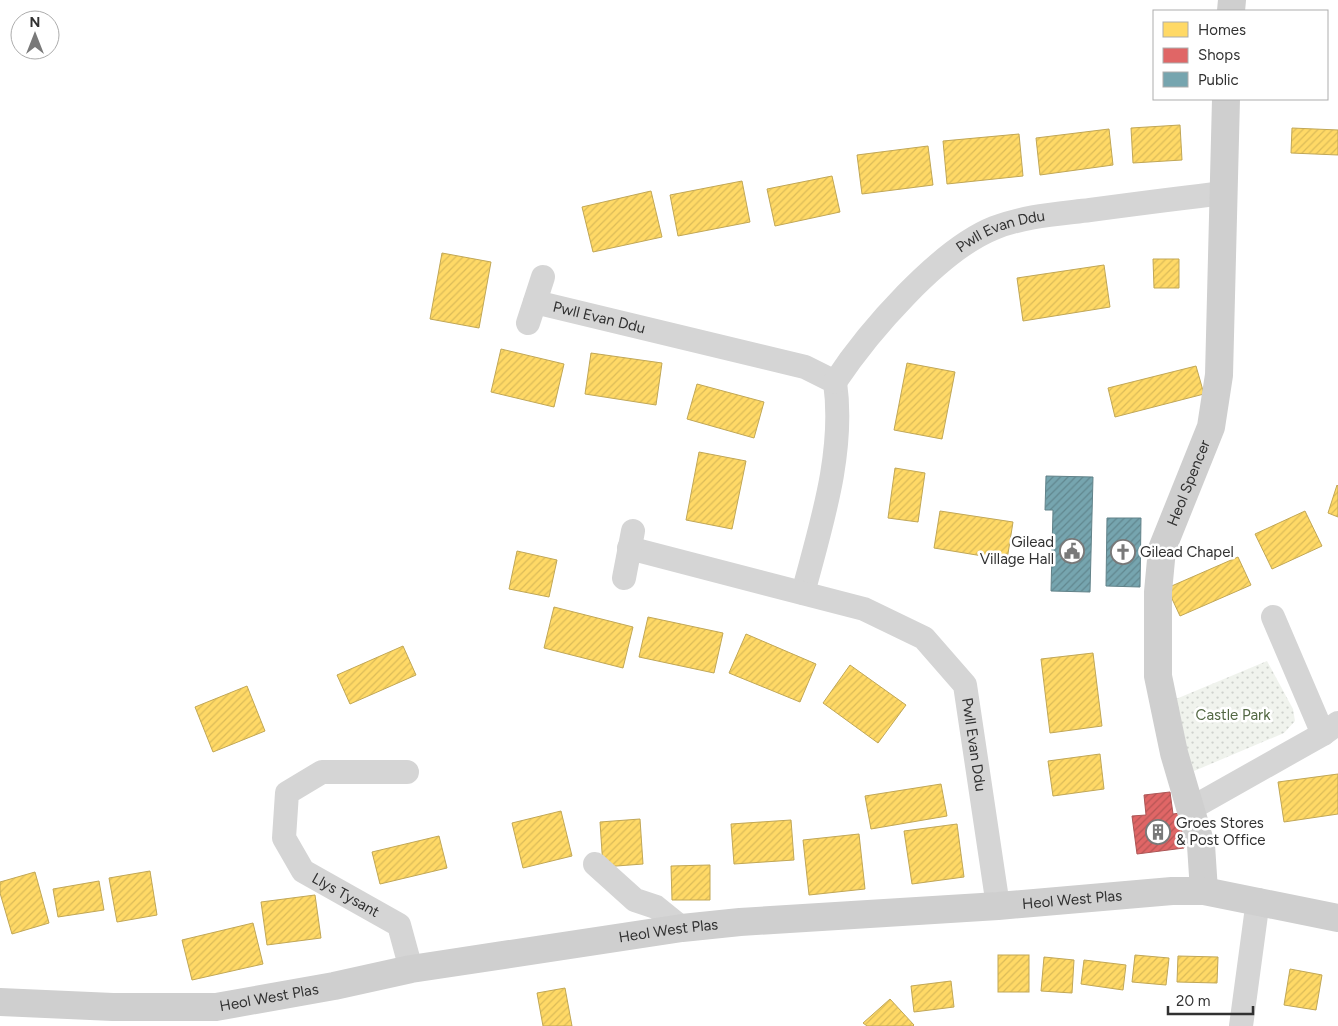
<svg xmlns="http://www.w3.org/2000/svg" width="1338" height="1026" viewBox="0 0 1338 1026" font-family="Figtree,sans-serif">
	<defs>
		<pattern id="park-dots" width="8" height="8" patternUnits="userSpaceOnUse" patternTransform="scale(1.25)"><rect width="8" height="8" fill="#f0f3ed"/><path d="M2 2h.1M6 6h.1" fill="none" stroke="#ced1cc" stroke-width="1.8" stroke-linecap="round"/></pattern>
		<pattern id="homes-hatch" width="6" height="6" patternUnits="userSpaceOnUse" patternTransform="scale(1.25)"><rect width="6" height="6" fill="#ffd966"/><path d="M-1 1l2-2M0 6l6-6M5 7l2-2" fill="none" stroke="#dbbb59"/></pattern>
		<pattern id="shops-hatch" width="6" height="6" patternUnits="userSpaceOnUse" patternTransform="scale(1.25)"><rect width="6" height="6" fill="#e06666"/><path d="M-1 1l2-2M0 6l6-6M5 7l2-2" fill="none" stroke="#b65555"/></pattern>
		<pattern id="public-hatch" width="6" height="6" patternUnits="userSpaceOnUse" patternTransform="scale(1.25)"><rect width="6" height="6" fill="#76a5af"/><path d="M-1 1l2-2M0 6l6-6M5 7l2-2" fill="none" stroke="#61878f"/></pattern>
	</defs>
	<rect width="100%" height="100%" fill="#fff"/>
	<!-- park -->
	<polygon fill="url(#park-dots)" points="1267,661 1293,709 1295,721 1284,733 1194,771 1164,704"/>
	<!-- homes -->
	<g fill="url(#homes-hatch)" stroke="#c1a756">
		<polygon points="1180,125 1182,160 1133,163 1131,128"/>
		<polygon points="1292,128 1338,130 1338,155 1291,153"/>
		<polygon points="1109,129 1113,165 1040,175 1036,138"/>
		<polygon points="1019,134 1023,176 947,184 943,141"/>
		<polygon points="928,146 933,185 862,194 857,155"/>
		<polygon points="832,176 840,212 775,226 767,189"/>
		<polygon points="742,181 750,222 678,236 670,195"/>
		<polygon points="651,191 662,237 593,252 582,207"/>
		<polygon points="442,253 491,262 479,328 430,319"/>
		<polygon points="1153,259 1179,259 1179,288 1154,288"/>
		<polygon points="1104,265 1110,307 1023,321 1017,278"/>
		<polygon points="501,349 564,364 554,407 491,392"/>
		<polygon points="591,353 662,363 656,405 585,394"/>
		<polygon points="907,363 955,372 942,439 894,430"/>
		<polygon points="1196,366 1204,394 1115,417 1108,388"/>
		<polygon points="697,384 764,402 754,438 687,419"/>
		<polygon points="699,452 746,461 732,529 686,520"/>
		<polygon points="895,468 925,473 918,522 888,518"/>
		<polygon points="1337,485 1338,486 1338,517 1328,513"/>
		<polygon points="940,511 1013,522 1007,560 934,548"/>
		<polygon points="1305,511 1322,546 1272,569 1255,534"/>
		<polygon points="517,551 557,560 549,597 509,589"/>
		<polygon points="1238,557 1251,585 1180,616 1167,588"/>
		<polygon points="554,607 633,627 623,668 544,648"/>
		<polygon points="648,617 723,633 714,673 639,657"/>
		<polygon points="746,634 816,664 800,702 729,673"/>
		<polygon points="403,646 416,675 350,704 337,675"/>
		<polygon points="1093,653 1102,726 1050,733 1041,659"/>
		<polygon points="850,665 906,705 878,743 823,703"/>
		<polygon points="247,686 265,731 213,752 195,707"/>
		<polygon points="1100,754 1104,789 1053,796 1048,761"/>
		<polygon points="1338,774 1338,814 1284,822 1278,782"/>
		<polygon points="941,784 947,816 871,829 865,796"/>
		<polygon points="561,811 572,856 523,868 512,823"/>
		<polygon points="640,819 643,864 603,867 600,822"/>
		<polygon points="791,820 794,860 734,864 731,824"/>
		<polygon points="957,824 964,877 912,884 904,831"/>
		<polygon points="859,834 865,889 809,895 803,840"/>
		<polygon points="439,836 447,868 380,884 372,852"/>
		<polygon points="710,865 710,900 672,900 671,866"/>
		<polygon points="150,871 157,915 117,922 109,878"/>
		<polygon points="35,872 49,923 12,934 0,893 0,882"/>
		<polygon points="99,881 104,910 58,917 53,889"/>
		<polygon points="315,895 321,938 267,945 261,902"/>
		<polygon points="253,923 263,964 192,980 182,940"/>
		<rect x="998" y="955" width="31" height="37"/>
		<polygon points="1135,955 1169,958 1166,985 1132,982"/>
		<polygon points="1178,956 1218,957 1217,983 1177,982"/>
		<polygon points="1044,957 1074,960 1072,993 1041,991"/>
		<polygon points="1084,960 1126,965 1123,990 1081,984"/>
		<polygon points="1290,969 1322,975 1316,1010 1284,1005"/>
		<polygon points="951,981 954,1007 914,1012 911,986"/>
		<polygon points="565,988 572,1026 543,1026 537,993"/>
		<polygon points="890,999 914,1025 913,1026 867,1026 863,1023"/>
	</g>
	<!-- shops -->
	<polygon fill="url(#shops-hatch)" stroke="#ac5656" points="1170,792 1173,814 1180,813 1184,848 1137,854 1132,816 1146,815 1144,795"/>
	<!-- public -->
	<g fill="url(#public-hatch)" stroke="#618289">
		<polygon points="1046,476 1093,477 1090,592 1051,591 1053,510 1045,510"/>
		<polygon points="1107,518 1141,518 1140,587 1106,586"/>
	</g>
	<g fill="none" stroke-linecap="round" stroke-linejoin="round">
		<!-- street -->
		<g stroke="#d5d5d5" stroke-width="24">
			<path id="s1" d="M535,302L805,367L835,382C845,452 821,525 803,593"/>
			<polyline points="528,323 543,277"/>
			<path id="s2" d="M835,382C868,332 939,250 994,228C1024,216 1058,214 1090,210C1135,204 1180,198 1225,193"/>
			<path id="s3" d="M629,548L864,609L924,638L965,685L998,906"/>
			<polyline points="624,578 633,531"/>
			<polyline points="1273,617 1323,734"/>
			<path id="s4" d="M407,772H322L287,793L284,838L303,871L399,925L411,969"/>
			<polyline points="1190,809 1323,734 1338,723"/>
			<polyline points="595,864 635,900 656,907 682,928"/>
			<polyline points="1241,1026 1258,900"/>
		</g>
		<!-- secondary -->
		<g stroke="#cfcfcf" stroke-width="28">
			<polyline points="1231,11 1232,0"/>
			<path id="s5" d="M1204,891L1201,845L1174,753L1158,676V592L1162,549L1211,427L1219,375L1226,99"/>
			<path id="s6" d="M0,1002L113,1007H216L334,986L411,969L682,928L740,922L998,906L1172,891H1204L1338,918"/>
		</g>
	</g>
	<!-- icons -->
	<defs>
		<symbol id="civic-ring" viewBox="-11 -11 22 22"><circle r="9.5" fill="#fff" stroke="#797979" stroke-width="1.5"/><path d="M-.6-6.5H3V-4.5H.6V-3L4-1V1h2V6H-6V1h2V-1L-.6-3ZM-1.2 2.5V6h2.4V2.5Z" fill="#797979"/></symbol>
		<symbol id="church-ring" viewBox="-11 -11 22 22"><circle r="9.5" fill="#fff" stroke="#797979" stroke-width="1.5"/><path d="M-1.2-6h2.4v3.5h3.3v2.4h-3.3V6h-2.4V-.1h-3.3v-2.4h3.3Z" fill="#797979"/></symbol>
		<symbol id="building-ring" viewBox="-11 -11 22 22"><circle r="9.5" fill="#fff" stroke="#797979" stroke-width="1.5"/><path d="M-4-6H4V6H1V3H-1V6H-4ZM-2.5-4.3h1.7v1.8h-1.7ZM.8-4.3h1.7v1.8H.8ZM-2.5-1h1.7V.8h-1.7ZM.8-1h1.7V.8H.8Z" fill="#797979"/></symbol>
	</defs>
	<g fill-rule="evenodd">
		<use href="#civic-ring" x="1058" y="537" width="28" height="28"/>
		<use href="#church-ring" x="1109" y="538" width="28" height="28"/>
		<use href="#building-ring" x="1144" y="818" width="28" height="28"/>
	</g>
	<g text-anchor="middle" dominant-baseline="central" stroke-width="5" stroke-linejoin="round" paint-order="stroke">
		<!-- street labels -->
		<g font-size="15" fill="#313131" stroke="#fff">
			<text stroke="none"><textPath href="#s2" startOffset="229">Pwll Evan Ddu</textPath></text>
			<text stroke="none"><textPath href="#s1" startOffset="66">Pwll Evan Ddu</textPath></text>
			<text stroke="none"><textPath href="#s5" startOffset="419">Heol Spencer</textPath></text>
			<text stroke="none"><textPath href="#s3" startOffset="432">Pwll Evan Ddu</textPath></text>
			<text stroke="none"><textPath href="#s4" startOffset="258">Llys Tysant</textPath></text>
			<text stroke="none"><textPath href="#s6" startOffset="1080">Heol West Plas</textPath></text>
			<text stroke="none"><textPath href="#s6" startOffset="675">Heol West Plas</textPath></text>
			<text stroke="none"><textPath href="#s6" startOffset="270">Heol West Plas</textPath></text>
		</g>
		<!-- poi labels -->
		<g font-size="15" fill="#313131" stroke="#fff" text-anchor="start">
			<text x="1054" y="542" text-anchor="end">Gilead<tspan x="1054" dy="17">Village Hall</tspan></text>
			<text x="1140" y="552">Gilead Chapel</text>
			<text x="1176" y="823">Groes Stores<tspan x="1176" dy="17">&amp; Post Office</tspan></text>
		</g>
		<!-- park labels -->
		<g font-size="15" fill="#536844" stroke="#fff">
			<text x="1233" y="715">Castle Park</text>
		</g>
	</g>
	<!-- legend -->
	<rect x="1153" y="10" width="175" height="90" fill="#ffffff" stroke="#adadad"/>
	<rect x="1163" y="22" width="25" height="15" fill="#ffd966" stroke="#adadad"/>
	<text x="1198" y="35" font-size="15" fill="#313131">Homes</text>
	<rect x="1163" y="48" width="25" height="15" fill="#e06666" stroke="#adadad"/>
	<text x="1198" y="60" font-size="15" fill="#313131">Shops</text>
	<rect x="1163" y="72" width="25" height="15" fill="#76a5af" stroke="#adadad"/>
	<text x="1198" y="85" font-size="15" fill="#313131">Public</text>
	<!-- north arrow -->
	<g transform="translate(35 35)"><circle r="24" fill="#ffffff" stroke="#adadad"/>
	<path d="M0-4L9 19L0 12L-9 19Z" fill="#797979"/>
	<text y="-8" font-size="14" font-weight="bold" text-anchor="middle" fill="#313131">N</text>
	</g>
	<!-- scale -->
	<path d="M1168 1006v8h85v-8" fill="none" stroke="#313131" stroke-width="2.5"/>
	<text x="1176" y="1006" font-size="15" fill="#313131" stroke="#ffffff" stroke-width="4" paint-order="stroke">20 m</text>
</svg>
